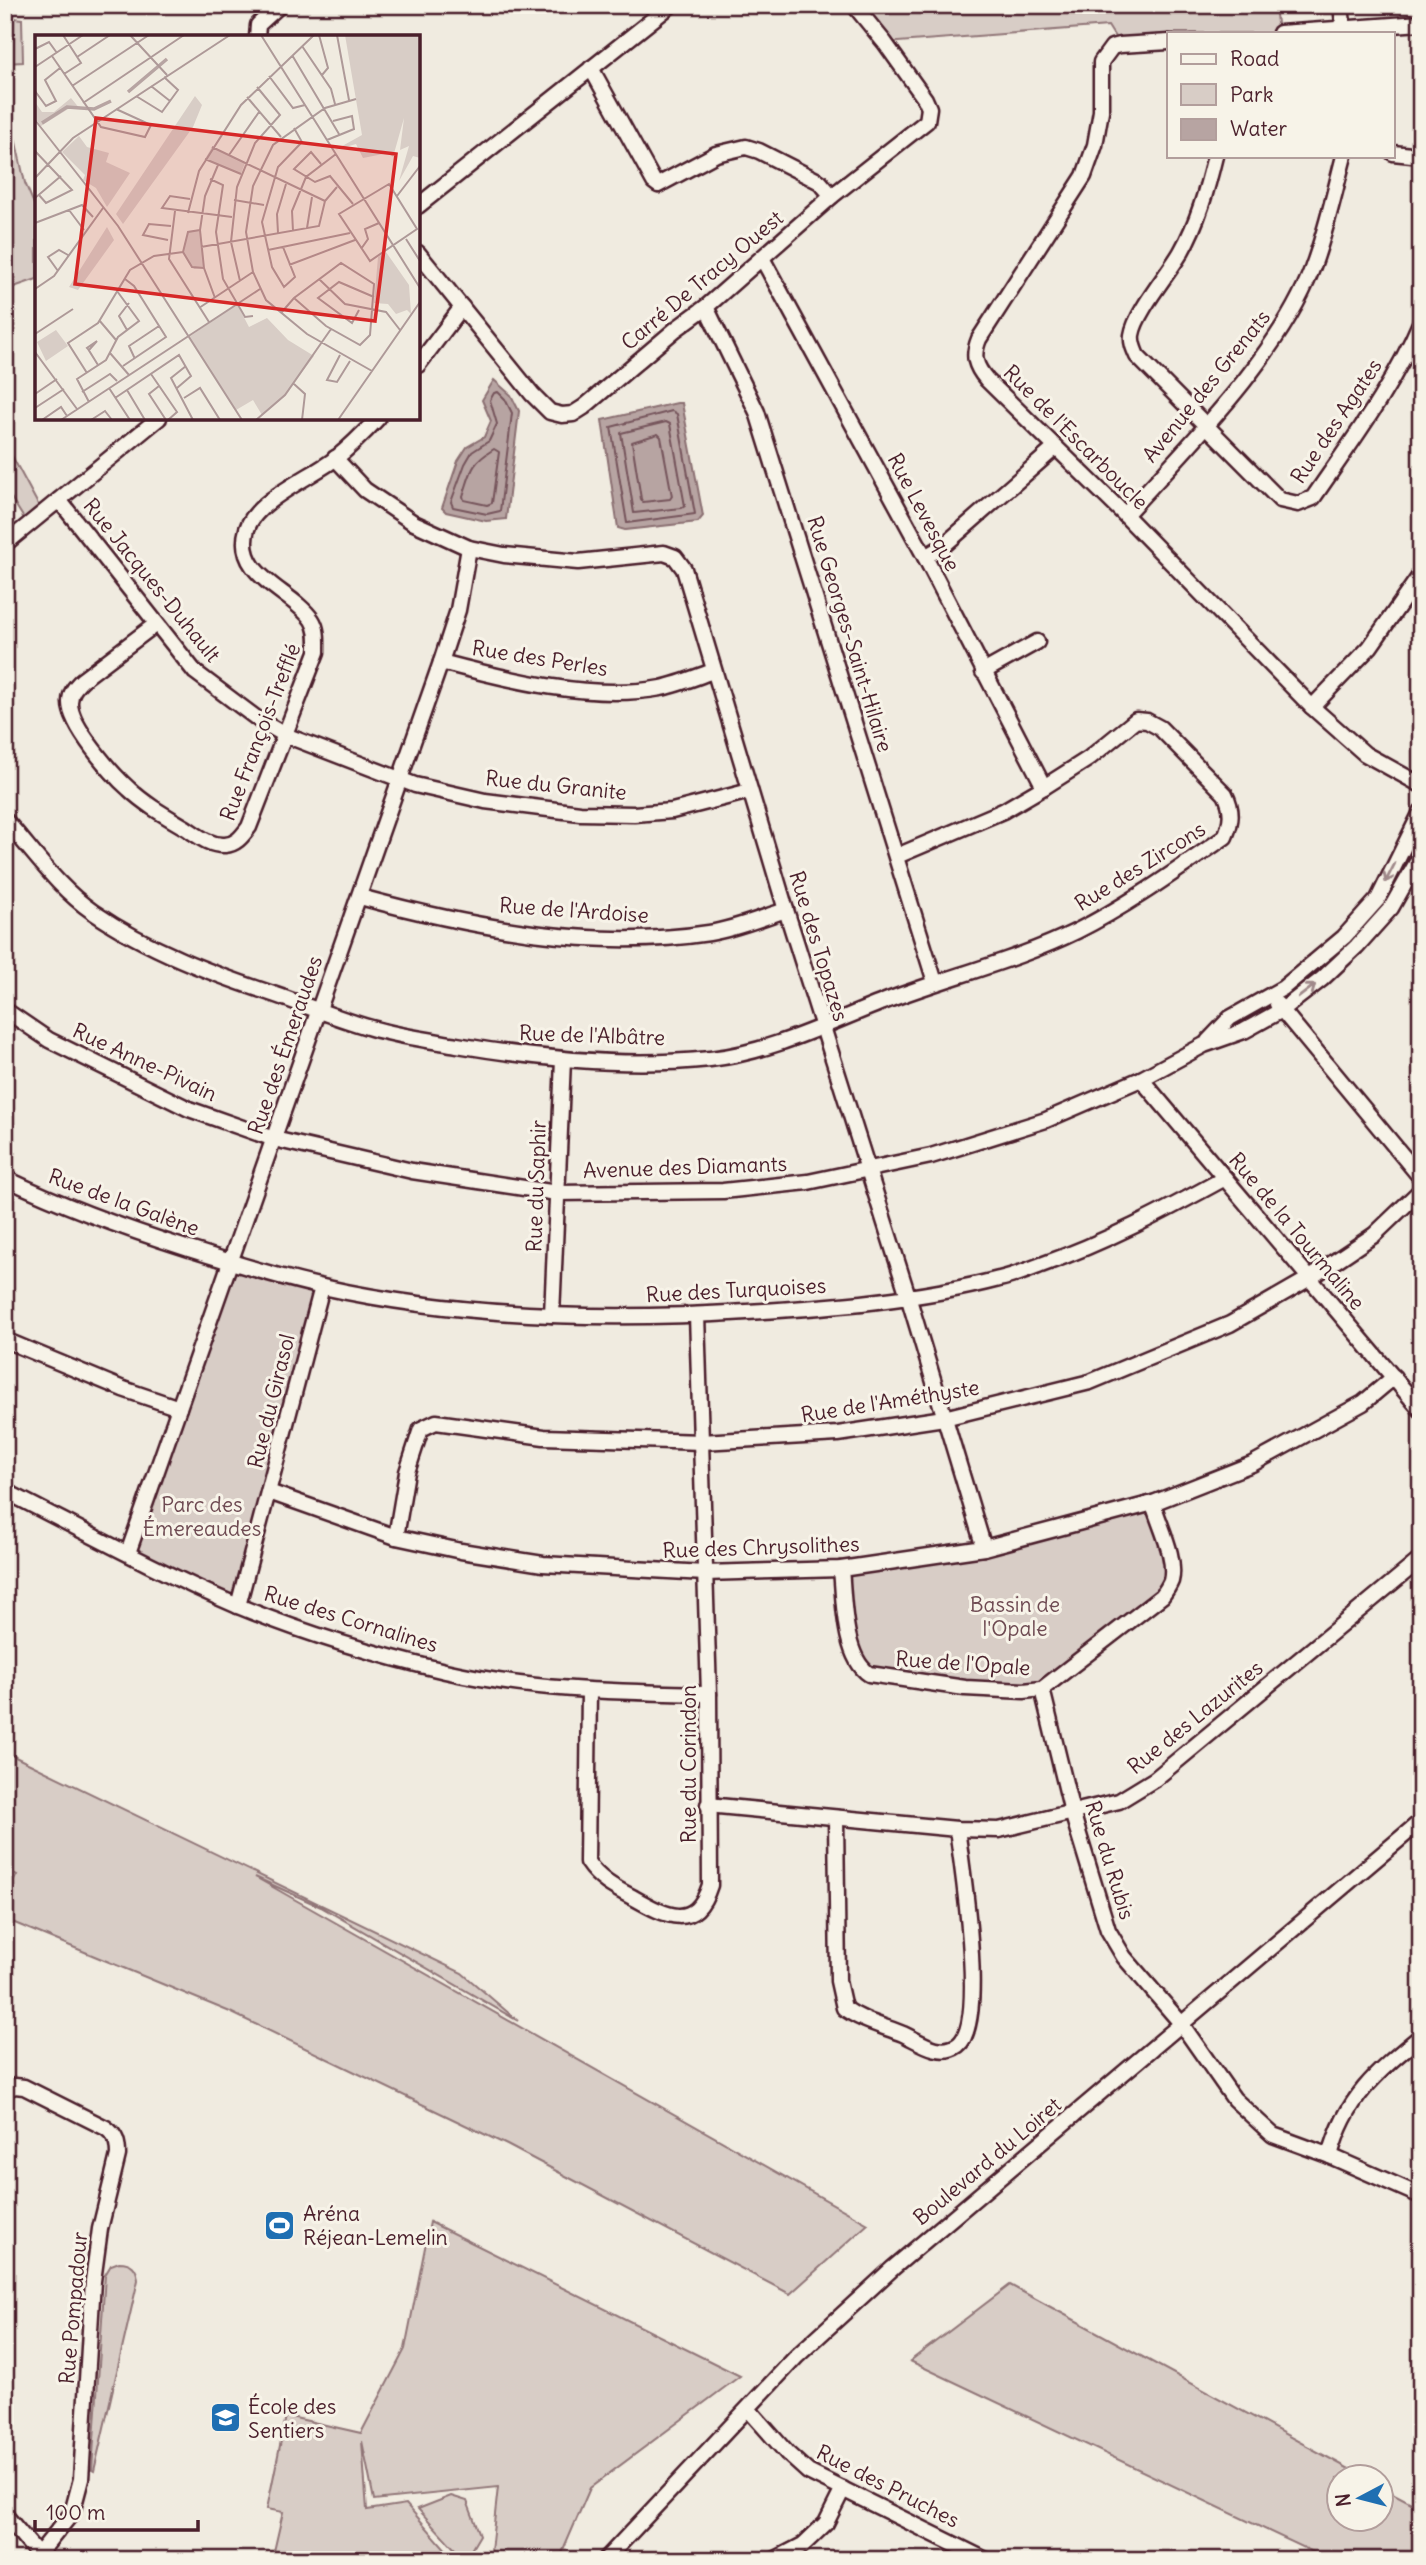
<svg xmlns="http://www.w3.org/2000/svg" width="1426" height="2565" viewBox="0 0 1426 2565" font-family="Delius,sans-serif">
	<rect width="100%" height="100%" fill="#f0ebe0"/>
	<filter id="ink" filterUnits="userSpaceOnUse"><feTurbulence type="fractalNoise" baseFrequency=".0143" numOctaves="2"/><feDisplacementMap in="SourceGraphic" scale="14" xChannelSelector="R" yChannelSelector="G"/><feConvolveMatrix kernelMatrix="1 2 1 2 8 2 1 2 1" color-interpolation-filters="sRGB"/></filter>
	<g filter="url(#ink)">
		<!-- green -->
		<g fill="#d8cdc6" stroke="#917678" stroke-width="2">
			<polygon points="854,5 1275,5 1278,33 1169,33 1169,42 1120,45 1108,26 885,43"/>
			<polygon points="5,17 22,19 23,62 5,63"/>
			<polygon points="5,93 25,183 37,211 37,279 5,290"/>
			<polygon points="5,443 41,510 25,520 5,488"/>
			<polygon points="230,1262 322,1287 238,1606 128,1553"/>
			<polygon points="1153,1503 1171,1580 1042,1689 1024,1691 860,1668 841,1569 984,1548"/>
			<polygon points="5,1752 462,1973 518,2021 321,1907 255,1877 868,2224 790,2294 507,2145 230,2012 5,1919 5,1895 17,1875 5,1869"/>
			<polygon points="430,2222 740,2376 590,2488 559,2560 490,2560 498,2487 374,2500 362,2441 367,2510 406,2504 455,2560 272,2560 283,2512 267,2509 286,2416 361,2433 405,2349"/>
			<path d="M119,2262C132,2262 137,2268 138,2280L94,2471L92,2470L105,2275L111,2265Z"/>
			<polygon points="1010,2285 1364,2477 1338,2478 1338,2520 1380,2520 1381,2487 1421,2508 1421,2560 1330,2560 910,2361"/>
			<polygon points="451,2496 467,2501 480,2535 465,2560 418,2509"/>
		</g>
		<!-- water -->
		<g fill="#b7a4a2" stroke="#8b6f72" stroke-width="2">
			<polygon points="494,380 511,395 519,411 506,519 486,521 446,512 442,508 458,461 467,447 484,437 491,421 482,400"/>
			<polygon points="677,403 682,403 703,516 698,522 625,530 618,528 602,420"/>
		</g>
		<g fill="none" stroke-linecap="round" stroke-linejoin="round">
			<!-- shore -->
			<g stroke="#76545b" stroke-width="2">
				<polygon points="498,392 505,399 512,413 500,511 487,514 453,507 451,502 465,464 472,452 489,441 497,424 490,400 494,393"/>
				<polygon points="672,411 677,414 695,514 627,523 611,427"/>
				<polygon points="666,422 670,424 685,506 682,508 634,513 621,433"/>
				<polygon points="658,434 661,437 672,496 670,499 643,502 641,499 632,442"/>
				<path d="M494,449L499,452L492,503L487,505L464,500L463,496C472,470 470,464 494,449Z"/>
			</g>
			<defs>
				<g id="minor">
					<polyline points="1341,5 1344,33"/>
					<polyline points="1280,33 1421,23"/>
					<polyline points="257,37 258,25 280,5"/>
					<path d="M1169,42L1120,45L1112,47L1101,62V111L1095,145L1084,176L979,339C972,356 975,366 987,380L1125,515L1312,707L1365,754L1421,785"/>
					<polyline points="591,68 654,182 658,185 716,154 746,147 759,151 820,182 832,196"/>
					<polyline points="1393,153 1421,156"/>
					<path d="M1215,156C1207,189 1198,222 1181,252C1169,273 1135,313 1132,335C1131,343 1134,349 1137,356L1280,500L1298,504L1313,498C1352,441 1394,385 1421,321"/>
					<polyline points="418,206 671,5"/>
					<polyline points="418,253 532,394 550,412 562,415 573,414 584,407 676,329 706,307 832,196 927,121 929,108 925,99 885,43 854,5"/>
					<polyline points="762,258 925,557 1044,787"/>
					<polyline points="706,307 757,412 935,982"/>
					<polyline points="418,365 462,307"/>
					<polyline points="335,458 365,490 414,523 469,548 504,555 578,562 664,553 675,557 684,569 786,910 908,1296 984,1548"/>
					<polyline points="59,500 195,672 259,720 285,735 415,785 485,801 580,813 634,814 672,811 750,791"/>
					<path d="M1125,515C1188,446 1279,356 1312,269C1326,232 1334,194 1344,156"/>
					<polyline points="5,544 159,418"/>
					<polyline points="925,557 942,547 1055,448"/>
					<path d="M156,624L82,680C76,686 70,692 70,702C69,725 112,774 129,789C146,805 166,816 186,828C198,836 210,846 225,845C237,844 242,836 249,827L317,652C317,641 318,629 312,620C292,590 233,576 247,529C255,501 311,477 335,459C350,447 365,432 378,418"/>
					<path d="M441,662C509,680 592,701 661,688C679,684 696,677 713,671"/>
					<polyline points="983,672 1037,642"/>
					<polyline points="1312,707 1370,647 1421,574"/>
					<path d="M5,820C35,853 56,886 93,912C148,950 213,974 276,995C307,1006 339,1019 371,1028C399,1036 428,1040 457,1045C539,1059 626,1068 710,1059C773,1052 830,1022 888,1000C951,976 1018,960 1077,931C1129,905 1177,870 1225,837C1232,821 1233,810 1225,794L1160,728L1147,721L1136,720L1088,759L1044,787L1003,811L897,856"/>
					<path d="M360,897C471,927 593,951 709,933C735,929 761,918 786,910"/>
					<polyline points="1277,1004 1421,1178"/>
					<polyline points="5,1010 49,1040 189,1109 274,1139 412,1171 557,1193 723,1191 808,1182 931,1156 1046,1120 1141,1079 1204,1045 1244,1031 1282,1010 1322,979 1357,946 1391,908 1421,855"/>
					<polyline points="1208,1041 1230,1018 1283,988 1344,937 1378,899 1421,812"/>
					<polyline points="1141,1079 1421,1410"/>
					<path d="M5,1178C65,1207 126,1229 189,1249C233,1263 278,1277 323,1287C462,1318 606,1321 747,1312C831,1307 918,1300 999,1279C1014,1276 1028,1270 1041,1265C1106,1242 1165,1211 1225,1178"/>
					<polyline points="552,1315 563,1060"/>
					<polyline points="5,1340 123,1389 179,1408"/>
					<path d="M5,1491C82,1530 159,1572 238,1606C304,1633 376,1655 445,1671C532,1691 621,1692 709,1694"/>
					<polyline points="269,1492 396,1537 461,1551 543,1564 705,1573 841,1569 984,1548 1153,1503 1252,1464 1363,1403 1394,1377"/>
					<polyline points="396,1537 407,1472 421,1429 436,1422 544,1437 702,1442 838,1434 944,1418 1090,1382 1230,1324 1310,1278 1374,1235 1421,1190"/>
					<polyline points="128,1553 441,662 458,610 469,548"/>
					<path d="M841,1569C844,1599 843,1656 869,1674L965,1688L1024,1691L1042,1689L1162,1596C1165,1592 1169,1586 1171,1581C1177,1558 1159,1525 1153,1503"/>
					<polyline points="238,1606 322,1287"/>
					<polyline points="1042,1689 1072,1812 1108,1930 1124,1957 1180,2022 1234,2099 1273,2135 1330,2156 1421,2196"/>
					<path d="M589,1691L587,1862C599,1880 615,1888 634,1898C666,1916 695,1932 710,1885L709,1694L697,1315"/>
					<polyline points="708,1805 957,1829 999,1830 1119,1801 1155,1779 1421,1559"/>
					<path d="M836,1818L838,1981L844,2008C862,2021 883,2026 903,2034C919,2041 940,2058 958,2045C987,2023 962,1866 957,1829"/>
					<path d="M5,2090L15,2086L24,2087L106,2128C116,2135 118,2143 118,2155L100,2229L93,2281L81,2479L72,2513L34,2560"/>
					<path d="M1330,2156C1345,2098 1377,2072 1421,2036"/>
					<polyline points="749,2410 787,2453 808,2472 986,2560"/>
					<polyline points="5,2515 43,2560"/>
					<polyline points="605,2560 797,2356 893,2268 1421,1821"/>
					<polyline points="774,2560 803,2545 826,2523 843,2489"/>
				</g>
			</defs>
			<!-- minor casing -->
			<use href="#minor" stroke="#4a1f2b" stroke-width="19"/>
			<!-- minor -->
			<use href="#minor" stroke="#f7f3e8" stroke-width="14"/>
		</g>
		<!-- one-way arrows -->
		<defs><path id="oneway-shaft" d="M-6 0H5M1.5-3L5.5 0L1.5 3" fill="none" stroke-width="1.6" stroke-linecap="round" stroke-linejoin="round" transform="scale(1.75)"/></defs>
		<g stroke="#a0898a">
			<use href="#oneway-shaft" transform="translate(1390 873) rotate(117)"/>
			<use href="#oneway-shaft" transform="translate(1307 991) rotate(-37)"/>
		</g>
	</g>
	<!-- icons -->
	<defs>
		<symbol id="stadium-square" viewBox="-11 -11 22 22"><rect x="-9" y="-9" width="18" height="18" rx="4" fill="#1f6fb2" stroke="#f7f3e8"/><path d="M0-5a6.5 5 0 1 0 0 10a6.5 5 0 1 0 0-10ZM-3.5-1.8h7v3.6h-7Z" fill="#fff"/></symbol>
		<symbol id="school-square" viewBox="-11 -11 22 22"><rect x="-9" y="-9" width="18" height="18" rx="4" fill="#1f6fb2" stroke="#f7f3e8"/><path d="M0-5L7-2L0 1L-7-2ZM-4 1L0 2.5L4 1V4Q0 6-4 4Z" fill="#fff"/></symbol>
	</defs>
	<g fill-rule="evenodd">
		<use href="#stadium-square" x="262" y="2208" width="35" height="35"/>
		<use href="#school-square" x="208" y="2400" width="35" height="35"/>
	</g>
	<g text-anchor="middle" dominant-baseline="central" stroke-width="6" stroke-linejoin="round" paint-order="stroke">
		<!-- street labels -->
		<g font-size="21" fill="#4a1f2b" stroke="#f7f3e8">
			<text transform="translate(702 280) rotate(-40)">Carré De Tracy Ouest</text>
			<text transform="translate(1206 386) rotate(-51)">Avenue des Grenats</text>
			<text transform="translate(1336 421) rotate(-56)">Rue des Agates</text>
			<text transform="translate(1076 437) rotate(45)">Rue de l'Escarboucle</text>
			<text transform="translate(924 512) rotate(62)">Rue Levesque</text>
			<text transform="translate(152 580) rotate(51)">Rue Jacques-Duhault</text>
			<text transform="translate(850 634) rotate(73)">Rue Georges-Saint-Hilaire</text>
			<text transform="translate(540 658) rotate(9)">Rue des Perles</text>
			<text transform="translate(260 732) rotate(-69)">Rue François-Trefflé</text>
			<text transform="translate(556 785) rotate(6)">Rue du Granite</text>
			<text transform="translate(1140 866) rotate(-32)">Rue des Zircons</text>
			<text transform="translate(574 910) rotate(4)">Rue de l'Ardoise</text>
			<text transform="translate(819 946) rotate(73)">Rue des Topazes</text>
			<text transform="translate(592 1035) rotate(2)">Rue de l'Albâtre</text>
			<text transform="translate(285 1045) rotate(-71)">Rue des Émeraudes</text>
			<text transform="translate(145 1062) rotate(25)">Rue Anne-Pivain</text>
			<text transform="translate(685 1167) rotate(-2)">Avenue des Diamants</text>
			<text transform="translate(536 1186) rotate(-88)">Rue du Saphir</text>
			<text transform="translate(124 1202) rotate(20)">Rue de la Galène</text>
			<text transform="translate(1297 1231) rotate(50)">Rue de la Tourmaline</text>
			<text transform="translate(736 1290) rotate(-3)">Rue des Turquoises</text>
			<text transform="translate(271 1401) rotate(-76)">Rue du Girasol</text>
			<text transform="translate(890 1401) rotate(-9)">Rue de l'Améthyste</text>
			<text transform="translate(761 1547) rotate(-2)">Rue des Chrysolithes</text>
			<text transform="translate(351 1619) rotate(17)">Rue des Cornalines</text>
			<text transform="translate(963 1663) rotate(4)">Rue de l'Opale</text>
			<text transform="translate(1195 1717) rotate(-39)">Rue des Lazurites</text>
			<text transform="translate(688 1764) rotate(-90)">Rue du Corindon</text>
			<text transform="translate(1110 1860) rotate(73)">Rue du Rubis</text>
			<text transform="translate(987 2161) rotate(-40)">Boulevard du Loiret</text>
			<text transform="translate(73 2308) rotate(-85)">Rue Pompadour</text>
			<text transform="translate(888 2486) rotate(27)">Rue des Pruches</text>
		</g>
		<!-- park labels -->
		<g font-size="21" fill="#6e4a52" stroke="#f7f3e8">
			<text x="202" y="1504">Parc des<tspan x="202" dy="24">Émereaudes</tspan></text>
			<text x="1015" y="1604">Bassin de<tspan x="1015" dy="24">l'Opale</tspan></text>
		</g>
		<!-- poi labels -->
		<g font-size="21" fill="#4a1f2b" stroke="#f7f3e8" text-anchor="start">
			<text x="303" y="2213">Aréna<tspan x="303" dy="24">Réjean‑Lemelin</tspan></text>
			<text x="248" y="2406">École des<tspan x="248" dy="24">Sentiers</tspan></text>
		</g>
	</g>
	<!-- overview -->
	<g transform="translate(35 35)">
		<rect width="385" height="385" fill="#f0ebe0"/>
		<path d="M310,0H385V123L378,121L364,146L374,111L365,115L369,83L358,122L353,118L328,123L321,109L300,115L327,100ZM160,61L167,70L158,92L88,189L81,179ZM36,63L45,74L38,71L6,91L0,83V67L7,77H19ZM44,101L52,112L74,118L71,127L95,138L72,172L61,153L48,145L50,140L27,117ZM177,112L210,128L206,139L170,124ZM72,192L79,205L43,255L34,252ZM165,195L169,233L159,234L148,217L153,197ZM351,217L374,250L376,279L372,275L361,279L353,269L339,268L343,222ZM202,269L214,292L232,283L253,305L279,321L250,360L227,380L218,365L201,375L154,302ZM21,295L33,311L11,326L2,307Z" fill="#d8cdc6"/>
		<path fill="none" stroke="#b7a4a2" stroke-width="3.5" d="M93,57L132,24M7,88L32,72L59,74L76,66"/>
		<path fill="none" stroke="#ae9998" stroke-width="2" d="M28,0L46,28L29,39M95,0L132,40M226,0L385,253M284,0L293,33L287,40M302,0L314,65M267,11L296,54L300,69M0,14L14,7L22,18M257,20L304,99M17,21L66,92L110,102L116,90L81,74M42,22L75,0M0,32L48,0M234,41L258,73L270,70M37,51L114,0M116,51L135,66M0,56L11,71L21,66L10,45L25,33M101,61L127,77L143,55L129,42M212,62L246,102M321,64L290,73L238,110L218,151L211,197L218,237L231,265L272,299L337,336M48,68L149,0M0,85L83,191L207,385M292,105L319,94L317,81L298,86M177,112L290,166M0,116L37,155L11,168L4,160M194,120L224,77M170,124L206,139M286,129L276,117L259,134L280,147L295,141L318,169M0,143L38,103L195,0M175,144L188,150L181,197L188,244L210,282L218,281M354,149L382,194L335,226L304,179ZM362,161L385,131M0,163L26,141M155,164L135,161L127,173L197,182M199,165L229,170M34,175L49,195M140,176L134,224L174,287M153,178L164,136L206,70L279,0M0,188L47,170L58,182M272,193L277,162M165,195L153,197L148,217L157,232L169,233M258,196L257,176L271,142L301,119M243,198L242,179L251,149M371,204L385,226M133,205L108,200L114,189L136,191M166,212L284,191L290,166L302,152M248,212L260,242L249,252L237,232L227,187L243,132L267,107L259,93M326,214L333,204L330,194L344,188M233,215L315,198M254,230L320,205M23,236L13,222L24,215L33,220M284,244L310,269L351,277L365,295M205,246L196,207L202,152L220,108L245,80L222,52M0,254L19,241L68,173M180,263L169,233L165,195L170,161L183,130M164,273L218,237M324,275L317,288L283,263L304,247L339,262M246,278L259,263L306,228L339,249L335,300L325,310L291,291L259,263M64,285L81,305M92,295L84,281L94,268M0,299L38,274M54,315L62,306L52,313L53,314L63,330M0,317L42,374M75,318L94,340M305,320L292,345L302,347L315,326M100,324L94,311L124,291M88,331L131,302L99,251L90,244M151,331L136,343L158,385M52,338L33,308L63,288L95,235L119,221L148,217M116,339L142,377L133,385M259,349L270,359L267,385M124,351L114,359L131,385M74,353L95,385M92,355L110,385M47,357L75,339L82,346M0,359L22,344M80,363L144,320L156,341L142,353M149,363L165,353L185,385M54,367L42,344L71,325L83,302L104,286L82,256M0,373L29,354M7,385L26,372L32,381M26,385L225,254M56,385L70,376L77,385M221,385L250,360L296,294M303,385L385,267"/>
		<path fill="#d62828" fill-opacity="0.15" stroke="#d62828" stroke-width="3.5" d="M61,83L361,119L340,286L40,249Z"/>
		<rect width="385" height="385" fill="none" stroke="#4a1f2b" stroke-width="3.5"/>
	</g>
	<!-- margin -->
	<rect width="1426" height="2565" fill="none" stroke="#f7f3e8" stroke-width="28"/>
	<rect x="14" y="14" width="1398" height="2537" fill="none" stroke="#4a1f2b" stroke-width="2.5" filter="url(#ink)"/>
	<!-- legend -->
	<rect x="1167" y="32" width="228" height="126" fill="#f7f3e8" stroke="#b29e9c" stroke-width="2"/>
	<rect x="1181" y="54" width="35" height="10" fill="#f7f3e8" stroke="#b29e9c" stroke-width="2"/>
	<text x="1230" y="66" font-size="21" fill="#4a1f2b">Road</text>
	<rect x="1181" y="84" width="35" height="21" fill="#d8cdc6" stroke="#b29e9c" stroke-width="2"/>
	<text x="1230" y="102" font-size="21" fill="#4a1f2b">Park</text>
	<rect x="1181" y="119" width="35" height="21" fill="#b7a4a2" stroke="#b29e9c" stroke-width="2"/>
	<text x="1230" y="136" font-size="21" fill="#4a1f2b">Water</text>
	<!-- north arrow -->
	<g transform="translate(1360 2498) rotate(263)"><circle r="33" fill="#f7f3e8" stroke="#b29e9c" stroke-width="2"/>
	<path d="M0-5L12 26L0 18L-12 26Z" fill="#1f6fb2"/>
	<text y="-10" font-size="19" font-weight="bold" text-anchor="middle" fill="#4a1f2b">N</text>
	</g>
	<!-- scale -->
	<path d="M35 2520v10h163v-10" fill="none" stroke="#4a1f2b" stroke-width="3.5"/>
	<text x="46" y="2520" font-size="21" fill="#4a1f2b" stroke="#f7f3e8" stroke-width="5" paint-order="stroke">100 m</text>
</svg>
